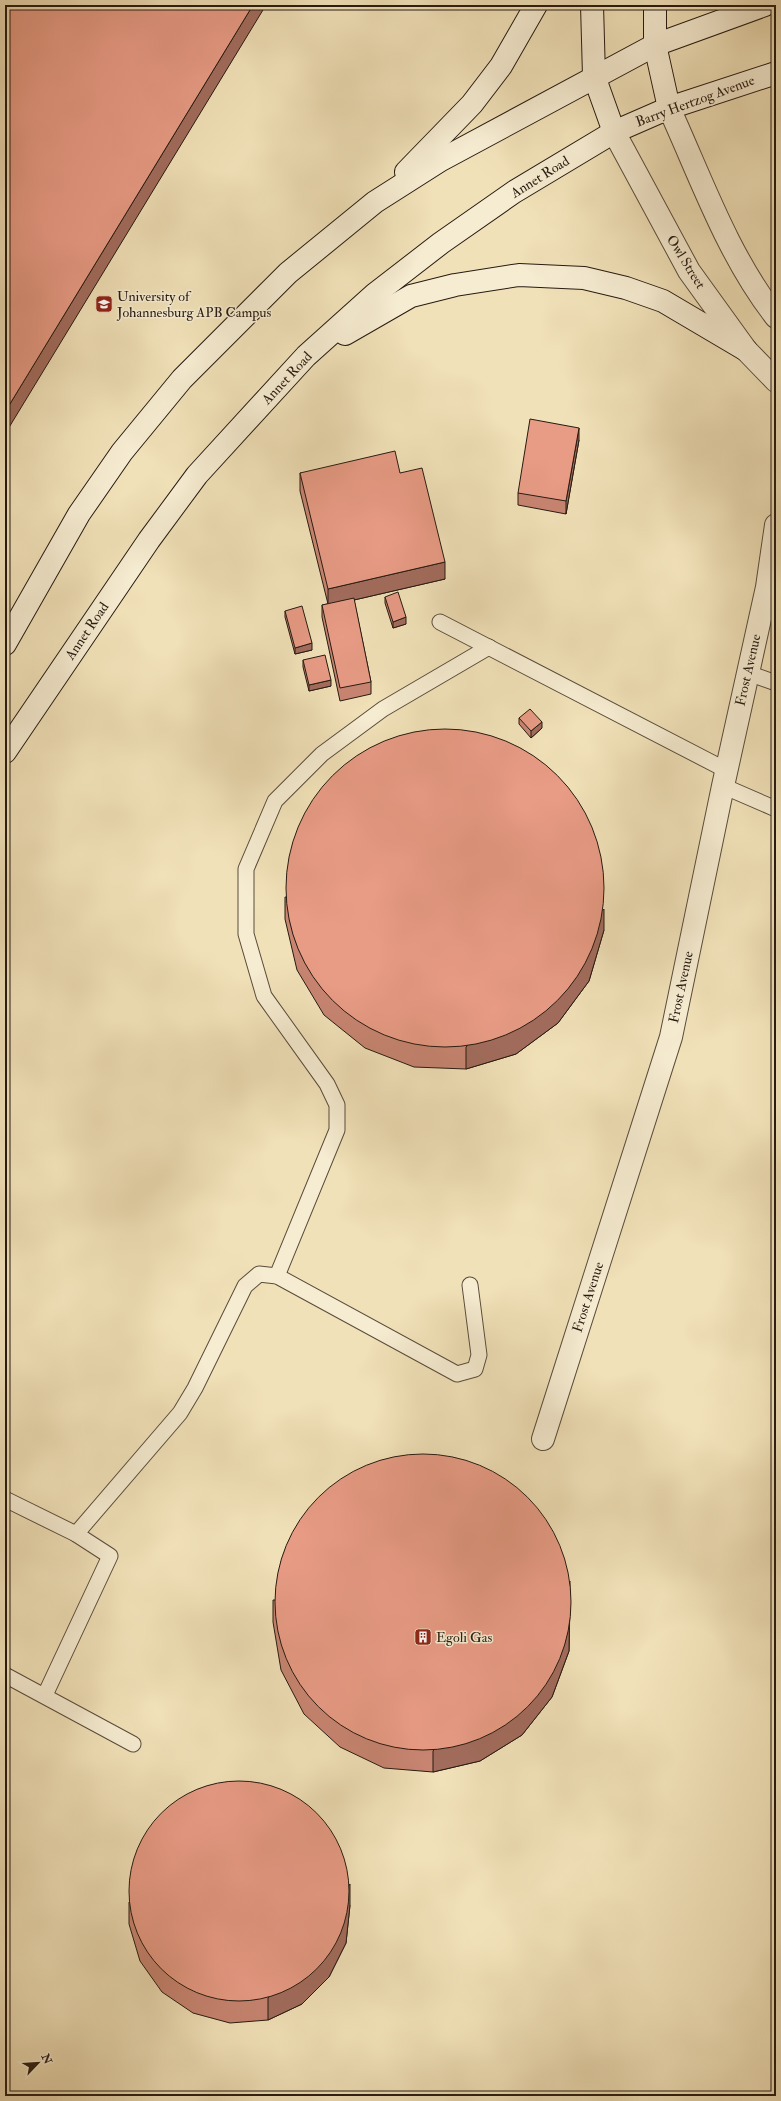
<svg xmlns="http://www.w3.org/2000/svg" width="781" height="2101" viewBox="0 0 781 2101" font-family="'IM FELL Double Pica',serif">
	<rect width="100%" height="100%" fill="#f1e1b8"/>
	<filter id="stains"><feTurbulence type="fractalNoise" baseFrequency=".005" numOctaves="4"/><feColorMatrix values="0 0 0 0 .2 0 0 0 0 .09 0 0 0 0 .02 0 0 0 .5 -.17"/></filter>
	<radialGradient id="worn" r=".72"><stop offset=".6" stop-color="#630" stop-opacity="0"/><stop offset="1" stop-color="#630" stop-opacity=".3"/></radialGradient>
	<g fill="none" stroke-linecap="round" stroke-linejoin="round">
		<defs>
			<g id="service">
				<polyline points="440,622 726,770"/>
				<polyline points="748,673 776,683"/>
				<polyline points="723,786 776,809"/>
				<polyline points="277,1276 337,1130 337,1105 327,1084 264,996 246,934 246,869 275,801 322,754 383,709 489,647"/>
				<polyline points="5,1499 76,1534 110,1556 45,1695"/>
				<polyline points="76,1534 180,1413 195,1388 245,1286 259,1274 277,1276 457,1374 475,1369 479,1355 470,1285"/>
				<polyline points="5,1675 133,1744"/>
			</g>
			<polyline id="minor" points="543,1439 671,1037 723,786 767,587 776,525"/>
			<g id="tertiary">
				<path d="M669,108C701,178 728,256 776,317"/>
				<polyline points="614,132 689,271 746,350 776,381"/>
			</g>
			<g id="secondary">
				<polyline points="592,5 594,76 614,132"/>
				<polyline points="655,5 655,45 669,108"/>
				<polyline points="406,172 472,104 501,66 536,5"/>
				<polyline points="345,334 411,296 455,285 519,275 584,278 626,288 663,301 746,350"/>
				<polyline points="5,644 79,514 122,452 182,379 288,273 375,202 441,160 655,45 765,5"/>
				<polyline points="5,752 149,540 197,475 306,356 375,294 441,243 514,192 614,132 669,108 776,73"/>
			</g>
		</defs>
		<!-- service casing -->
		<use href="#service" stroke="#594c3b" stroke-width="17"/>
		<!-- minor casing -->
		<use href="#minor" stroke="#594c3b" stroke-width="24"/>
		<!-- tertiary casing -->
		<use href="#tertiary" stroke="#594c3b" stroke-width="24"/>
		<!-- secondary casing -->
		<use href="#secondary" stroke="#261a11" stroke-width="24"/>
		<!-- service -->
		<use href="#service" stroke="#f6ecd1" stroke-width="15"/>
		<!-- minor -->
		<use href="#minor" stroke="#f6ecd1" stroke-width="22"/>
		<!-- tertiary -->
		<use href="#tertiary" stroke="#f6ecd1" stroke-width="22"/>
		<!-- secondary -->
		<use href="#secondary" stroke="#f6ecd1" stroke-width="22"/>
	</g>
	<!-- wall -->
	<g fill="#c88572" stroke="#261a11">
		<polygon points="579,440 566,514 518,505 518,493"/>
		<polygon points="300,473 400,473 445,579 354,600 371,682 371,694 340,701 322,617 322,605 328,604 300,491"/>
		<polygon points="385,597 406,624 393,628 385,603"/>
		<polygon points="285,611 312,650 295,654 285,617"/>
		<polygon points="303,660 331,686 309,691 303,667"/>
		<polygon points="519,718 542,728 531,738 519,724"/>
		<polygon points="285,897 604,930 589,981 558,1023 516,1054 466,1069 414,1067 365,1048 324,1015 297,970 285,919"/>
		<polygon points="273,1600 570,1602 569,1651 552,1697 522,1735 480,1761 433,1772 384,1768 340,1747 304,1714 281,1670 273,1622"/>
		<polygon points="129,1902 350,1905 346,1943 329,1977 302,2004 268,2020 230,2023 193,2013 162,1992 140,1961 129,1924"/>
	</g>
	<!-- shaded-wall -->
	<g fill="#a26c5d" stroke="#261a11">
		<polygon points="253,5 266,5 5,434 5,412"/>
		<polygon points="579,428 579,440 566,514 566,501"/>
		<polygon points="445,562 445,579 328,606 328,589"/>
		<polygon points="406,617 406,624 393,628 393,622"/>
		<polygon points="312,643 312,650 295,654 295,648"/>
		<polygon points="331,680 331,686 309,691 309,685"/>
		<polygon points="542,722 542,728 531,738 531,731"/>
		<polygon points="604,909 604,930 589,981 558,1023 516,1054 466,1069 466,1047"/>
		<polygon points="570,1581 569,1651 552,1697 522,1735 480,1761 433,1772 433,1751"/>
		<polygon points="350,1884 350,1905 346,1943 329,1977 302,2004 268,2020 268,1998"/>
	</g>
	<!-- building -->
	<g fill="#e89b85" stroke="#261a11">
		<polygon points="5,5 253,5 5,412"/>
		<polygon points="530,419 579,428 566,501 518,493"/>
		<polygon points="395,451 400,473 422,468 445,562 328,589 300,473"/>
		<polygon points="398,592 406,617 393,622 385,597"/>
		<polygon points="354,598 371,682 340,688 322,605"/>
		<polygon points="302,606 312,643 295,648 285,611"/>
		<polygon points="325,655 331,680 309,685 303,660"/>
		<polygon points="530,709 542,722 531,731 519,718"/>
		<circle cx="445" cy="888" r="159"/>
		<circle cx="423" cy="1602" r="148"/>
		<circle cx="239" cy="1891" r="110"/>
	</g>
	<!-- icons -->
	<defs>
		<symbol id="university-square" viewBox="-11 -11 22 22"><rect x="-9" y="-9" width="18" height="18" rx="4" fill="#8f2418" stroke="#f6ecd1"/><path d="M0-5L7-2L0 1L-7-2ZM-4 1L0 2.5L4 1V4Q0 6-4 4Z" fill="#fff"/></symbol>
		<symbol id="building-square" viewBox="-11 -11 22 22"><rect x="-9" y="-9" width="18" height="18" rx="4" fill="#8f2418" stroke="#f6ecd1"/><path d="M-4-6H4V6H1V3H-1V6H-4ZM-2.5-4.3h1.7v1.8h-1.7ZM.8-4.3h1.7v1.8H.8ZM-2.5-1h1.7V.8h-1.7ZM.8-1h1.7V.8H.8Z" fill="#fff"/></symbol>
	</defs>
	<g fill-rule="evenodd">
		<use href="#university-square" x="94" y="294" width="20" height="20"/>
		<use href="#building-square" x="413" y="1627" width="20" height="20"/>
	</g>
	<g text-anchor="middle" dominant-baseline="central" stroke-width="3" stroke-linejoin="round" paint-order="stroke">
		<!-- street labels -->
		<g font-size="14" fill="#261a11" stroke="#f6ecd1">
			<text transform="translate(695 101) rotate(-20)">Barry Hertzog Avenue</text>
			<text transform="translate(540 177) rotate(-32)">Annet Road</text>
			<text transform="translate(686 262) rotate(58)">Owl Street</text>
			<text transform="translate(287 378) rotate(-47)">Annet Road</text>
			<text transform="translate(87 631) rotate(-56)">Annet Road</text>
			<text transform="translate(748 670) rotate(-77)">Frost Avenue</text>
			<text transform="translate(681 987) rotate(-78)">Frost Avenue</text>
			<text transform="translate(588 1297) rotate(-72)">Frost Avenue</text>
		</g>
		<!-- poi labels -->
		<g font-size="14" fill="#261a11" stroke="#f6ecd1" text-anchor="start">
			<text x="117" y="296">University of<tspan x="117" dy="16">Johannesburg APB Campus</tspan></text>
			<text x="436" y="1637">Egoli Gas</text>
		</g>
	</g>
	<!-- margin -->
	<rect width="781" height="2101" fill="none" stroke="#f1e1b8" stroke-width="20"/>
	<rect x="6" y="6" width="769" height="2089" fill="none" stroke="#261a11" stroke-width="2"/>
	<rect x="10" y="10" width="761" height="2081" fill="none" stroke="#261a11"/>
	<!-- north arrow -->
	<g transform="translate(38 2063) rotate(65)" stroke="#f6ecd1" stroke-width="3" paint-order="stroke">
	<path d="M0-3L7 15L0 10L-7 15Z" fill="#261a11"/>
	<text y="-6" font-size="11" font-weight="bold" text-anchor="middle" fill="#261a11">N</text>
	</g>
	<rect width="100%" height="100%" filter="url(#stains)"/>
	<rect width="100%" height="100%" fill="url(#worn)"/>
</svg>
